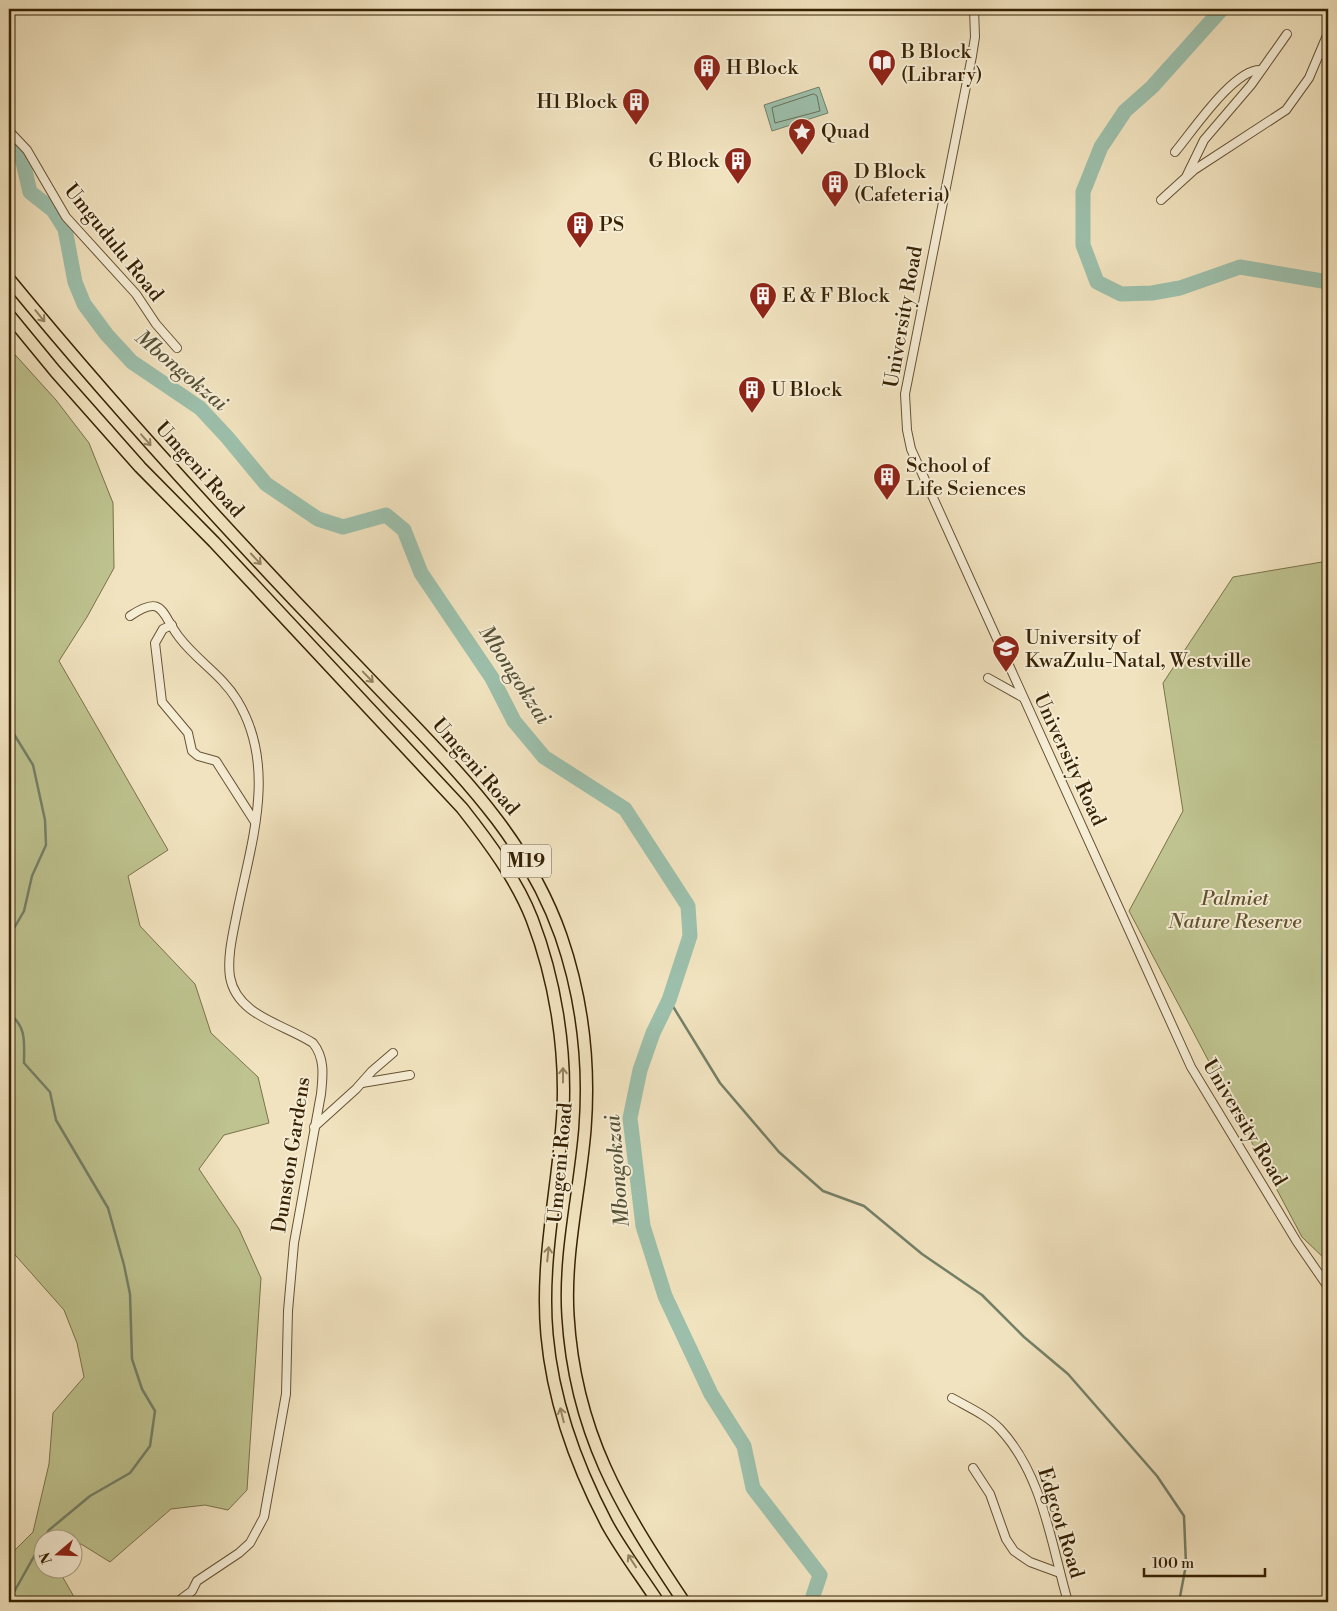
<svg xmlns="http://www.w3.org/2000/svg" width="1337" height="1611" viewBox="0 0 1337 1611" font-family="'Libre Bodoni',serif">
	<rect width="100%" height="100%" fill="#f1e3bf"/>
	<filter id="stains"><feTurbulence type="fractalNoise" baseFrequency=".004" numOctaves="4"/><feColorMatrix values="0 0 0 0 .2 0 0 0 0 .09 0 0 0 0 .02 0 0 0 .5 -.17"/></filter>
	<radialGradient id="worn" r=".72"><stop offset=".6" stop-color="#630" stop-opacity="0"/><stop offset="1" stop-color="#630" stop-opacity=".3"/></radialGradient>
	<!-- green -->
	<g fill="#bec38f" stroke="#7a724a">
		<polygon points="9,348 56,400 89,443 113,503 114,568 87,617 59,661 168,850 128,876 140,926 195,984 211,1033 258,1077 269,1123 224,1135 199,1169 239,1229 261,1278 247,1490 228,1510 205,1505 171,1509 110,1562 81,1544 73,1546 72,1538 42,1538 42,1568 58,1569 77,1602 9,1602 9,1556 33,1532 49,1464 53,1413 84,1377 77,1343 64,1310 9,1248"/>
		<polygon points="1328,561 1328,1262 1302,1237 1129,911 1183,811 1163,683 1233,577"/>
	</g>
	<!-- water -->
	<polygon fill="#9cbfab" stroke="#748068" points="819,87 828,113 772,131 764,105"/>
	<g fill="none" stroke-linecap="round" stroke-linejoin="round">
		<!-- shore -->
		<polygon stroke="#6a7058" stroke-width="1" points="814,94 817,96 820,111 775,123 772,108"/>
		<!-- stream -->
		<g stroke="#748068" stroke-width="2.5">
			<polyline points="9,726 33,765 45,820 46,845 32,876 24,911 9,937"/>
			<polyline points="669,1000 720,1083 779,1152 823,1191 864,1206 922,1254 982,1295 1024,1337 1068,1374 1157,1476 1184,1516 1186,1565 1179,1602"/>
			<path d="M9,1013C27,1028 24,1041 24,1063L50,1092L56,1120L108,1208L124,1265L130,1294L132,1359L142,1389L155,1411L150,1446L130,1473L90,1496L49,1530L44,1538"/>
			<polyline points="9,1601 42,1542"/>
		</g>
		<!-- river -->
		<g stroke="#9cbfab" stroke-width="15">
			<polyline points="1222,9 1152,87 1125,111 1101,147 1083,192 1083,245 1097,282 1121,294 1152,293 1180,288 1240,267 1328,282"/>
			<polyline points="9,143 17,149 22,158 30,192 53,210 65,229 75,282 84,304 107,335 132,362 200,408 227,437 266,484 318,519 343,527 386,515 404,530 421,573 492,678 514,721 544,757 625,809 688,906 690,936 669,1000 653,1033 640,1070 630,1118 643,1226 665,1296 711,1394 744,1446 753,1488 820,1575 811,1602"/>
			<polyline points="1328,955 1328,976"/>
		</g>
		<defs>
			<g id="minor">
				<polyline points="974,9 975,37 972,56 905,394 907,430 911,449 1191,1067 1297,1242 1328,1287"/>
				<polyline points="9,131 27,150 66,217 136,294 156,324 177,348"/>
				<path d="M1175,152C1192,132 1234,68 1261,70"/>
				<polyline points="1187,175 1204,140 1251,85 1287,34"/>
				<polyline points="1161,200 1194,170 1286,110 1309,78 1328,33"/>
				<path d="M130,616C164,593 161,614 179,637C196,660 222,675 237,700C278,767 251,843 237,913C233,933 227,957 230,977C237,1016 284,1024 313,1043C325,1058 323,1075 321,1094L294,1243L288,1311L286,1394L264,1517L250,1543L239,1553L197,1581L192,1591L177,1602"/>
				<polyline points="172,625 163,629 155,643 162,702 188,733 192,751 198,756 216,761 255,822"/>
				<polyline points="988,678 1022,697"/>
				<polyline points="362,1083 410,1075"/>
				<polyline points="314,1127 356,1089 372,1071 393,1053"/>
				<path d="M952,1398C968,1407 988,1416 1000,1429C1043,1475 1051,1544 1068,1602"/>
				<polyline points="973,1468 990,1494 1006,1539 1014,1551 1030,1562 1060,1573"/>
			</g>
			<g id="highway">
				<path d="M9,279C100,390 196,496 295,601C333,641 371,680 409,720C472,786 530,848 561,936C582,997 590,1064 585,1129C580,1191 564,1254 568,1316C575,1433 621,1508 684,1602"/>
				<path d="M9,315L55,371L140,467L214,542L462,808C488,841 517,880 532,919C555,979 566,1047 563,1111C559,1185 540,1260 547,1335C553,1402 576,1465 607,1524C622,1551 641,1576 658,1602"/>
			</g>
		</defs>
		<!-- minor casing -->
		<use href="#minor" stroke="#665233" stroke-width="10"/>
		<!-- highway casing -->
		<use href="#highway" stroke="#372204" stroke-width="14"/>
		<!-- minor -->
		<use href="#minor" stroke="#f6edd5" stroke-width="8"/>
		<!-- highway -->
		<use href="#highway" stroke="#f1e3bf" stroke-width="11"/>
	</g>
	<!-- one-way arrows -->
	<defs><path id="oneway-shaft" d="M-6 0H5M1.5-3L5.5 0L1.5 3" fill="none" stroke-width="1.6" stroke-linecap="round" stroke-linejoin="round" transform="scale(1.25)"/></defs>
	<g stroke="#948262">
		<use href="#oneway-shaft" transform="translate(40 316) rotate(51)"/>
		<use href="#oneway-shaft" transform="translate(146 440) rotate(49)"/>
		<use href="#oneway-shaft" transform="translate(256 559) rotate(47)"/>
		<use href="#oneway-shaft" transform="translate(368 677) rotate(46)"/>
		<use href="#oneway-shaft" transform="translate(563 1075) rotate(-90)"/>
		<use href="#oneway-shaft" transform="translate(548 1254) rotate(-84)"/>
		<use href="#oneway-shaft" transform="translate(562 1415) rotate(-104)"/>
		<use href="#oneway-shaft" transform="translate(632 1561) rotate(-123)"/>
	</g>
	<!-- icons -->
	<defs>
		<symbol id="library-pin" viewBox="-11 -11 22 30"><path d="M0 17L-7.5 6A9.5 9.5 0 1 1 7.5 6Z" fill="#8f2418" stroke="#f6edd5"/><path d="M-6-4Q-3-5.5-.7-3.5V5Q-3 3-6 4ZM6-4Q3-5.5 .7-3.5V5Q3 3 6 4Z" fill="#fff"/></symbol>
		<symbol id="building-pin" viewBox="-11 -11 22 30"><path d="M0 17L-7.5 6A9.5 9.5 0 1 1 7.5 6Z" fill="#8f2418" stroke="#f6edd5"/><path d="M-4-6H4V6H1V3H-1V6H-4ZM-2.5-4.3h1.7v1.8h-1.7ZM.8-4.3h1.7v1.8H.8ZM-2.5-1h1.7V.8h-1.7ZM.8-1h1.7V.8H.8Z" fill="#fff"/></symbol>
		<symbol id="sight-pin" viewBox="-11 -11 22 30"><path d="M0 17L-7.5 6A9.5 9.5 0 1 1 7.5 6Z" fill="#8f2418" stroke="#f6edd5"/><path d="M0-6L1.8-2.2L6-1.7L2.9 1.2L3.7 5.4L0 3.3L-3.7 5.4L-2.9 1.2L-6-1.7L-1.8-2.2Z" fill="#fff"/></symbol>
		<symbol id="university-pin" viewBox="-11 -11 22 30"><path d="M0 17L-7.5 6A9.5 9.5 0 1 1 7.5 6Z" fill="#8f2418" stroke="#f6edd5"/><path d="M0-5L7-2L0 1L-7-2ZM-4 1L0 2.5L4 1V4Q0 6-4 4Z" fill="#fff"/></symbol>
	</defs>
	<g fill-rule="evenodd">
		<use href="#library-pin" x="866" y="47" width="32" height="43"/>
		<use href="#building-pin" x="691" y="52" width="32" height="43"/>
		<use href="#building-pin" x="620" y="86" width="32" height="43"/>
		<use href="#sight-pin" x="786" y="116" width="32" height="43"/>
		<use href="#building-pin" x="722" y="145" width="32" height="43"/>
		<use href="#building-pin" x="819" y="168" width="32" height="43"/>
		<use href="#building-pin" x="564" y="209" width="32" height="43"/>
		<use href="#building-pin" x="747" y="280" width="32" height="43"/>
		<use href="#building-pin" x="736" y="374" width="32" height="43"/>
		<use href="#building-pin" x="871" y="461" width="32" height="43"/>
		<use href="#university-pin" x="990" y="633" width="32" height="43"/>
	</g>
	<g text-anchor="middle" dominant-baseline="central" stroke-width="4" stroke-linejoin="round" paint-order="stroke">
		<!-- shield labels -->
		<rect fill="#f6edd5" stroke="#705f43" stroke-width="1" x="501" y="844.5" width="50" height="33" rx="4"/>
		<g font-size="19" font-weight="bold" fill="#372204">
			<text x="526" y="861">M19</text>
		</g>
		<!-- poi labels -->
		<g font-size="20" fill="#372204" stroke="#f6edd5" text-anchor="start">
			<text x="901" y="52">B Block<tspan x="901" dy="23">(Library)</tspan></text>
			<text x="726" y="68">H Block</text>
			<text x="617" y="102" text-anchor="end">H1 Block</text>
			<text x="821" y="132">Quad</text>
			<text x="719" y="161" text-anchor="end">G Block</text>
			<text x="854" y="172">D Block<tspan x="854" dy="23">(Cafeteria)</tspan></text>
			<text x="599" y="225">PS</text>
			<text x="782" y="296">E &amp; F Block</text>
			<text x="771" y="390">U Block</text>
			<text x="906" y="466">School of<tspan x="906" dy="23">Life Sciences</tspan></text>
			<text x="1025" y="638">University of<tspan x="1025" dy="23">KwaZulu-Natal, Westville</tspan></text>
		</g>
		<!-- street labels -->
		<g font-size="20" fill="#372204" stroke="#f6edd5">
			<text transform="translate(113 243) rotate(51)">Umgudulu Road</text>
			<text transform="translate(904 317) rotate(-80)">University Road</text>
			<text transform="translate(199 470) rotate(48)">Umgeni Road</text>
			<text transform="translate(1069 760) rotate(65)">University Road</text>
			<text transform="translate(475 767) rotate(49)">Umgeni Road</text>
			<text transform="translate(1244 1123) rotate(59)">University Road</text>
			<text transform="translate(292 1155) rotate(-81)">Dunston Gardens</text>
			<text transform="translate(561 1163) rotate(-85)">Umgeni Road</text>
			<text transform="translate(1060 1523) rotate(73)">Edgcot Road</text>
		</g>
		<!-- park labels -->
		<g font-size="20" font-style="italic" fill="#60522e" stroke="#f6edd5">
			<text x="1235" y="899">Palmiet<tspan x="1235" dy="23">Nature Reserve</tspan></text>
		</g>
		<!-- water labels -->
		<g font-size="21" font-style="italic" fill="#555136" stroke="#f6edd5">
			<text transform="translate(181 371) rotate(40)">Mbongokzai</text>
			<text transform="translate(514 675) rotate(57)">Mbongokzai</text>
			<text transform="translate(618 1171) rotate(-95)">Mbongokzai</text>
		</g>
	</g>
	<!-- margin -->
	<rect width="1337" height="1611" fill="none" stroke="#f1e3bf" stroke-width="30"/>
	<rect x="10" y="10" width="1317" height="1591" fill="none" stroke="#372204" stroke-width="2.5"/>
	<rect x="15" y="15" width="1307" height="1581" fill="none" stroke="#372204"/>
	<!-- north arrow -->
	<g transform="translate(58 1554) rotate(251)"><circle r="24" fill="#f6edd5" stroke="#aa9c81"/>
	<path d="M0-4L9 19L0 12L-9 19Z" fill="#8f2418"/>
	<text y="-8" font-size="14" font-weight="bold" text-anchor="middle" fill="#372204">N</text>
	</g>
	<!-- scale -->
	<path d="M1144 1568v8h121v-8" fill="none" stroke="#372204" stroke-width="2.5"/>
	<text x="1152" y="1568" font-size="15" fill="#372204" stroke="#f6edd5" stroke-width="4" paint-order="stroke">100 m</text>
	<rect width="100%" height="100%" filter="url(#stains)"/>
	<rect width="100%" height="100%" fill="url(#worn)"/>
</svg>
